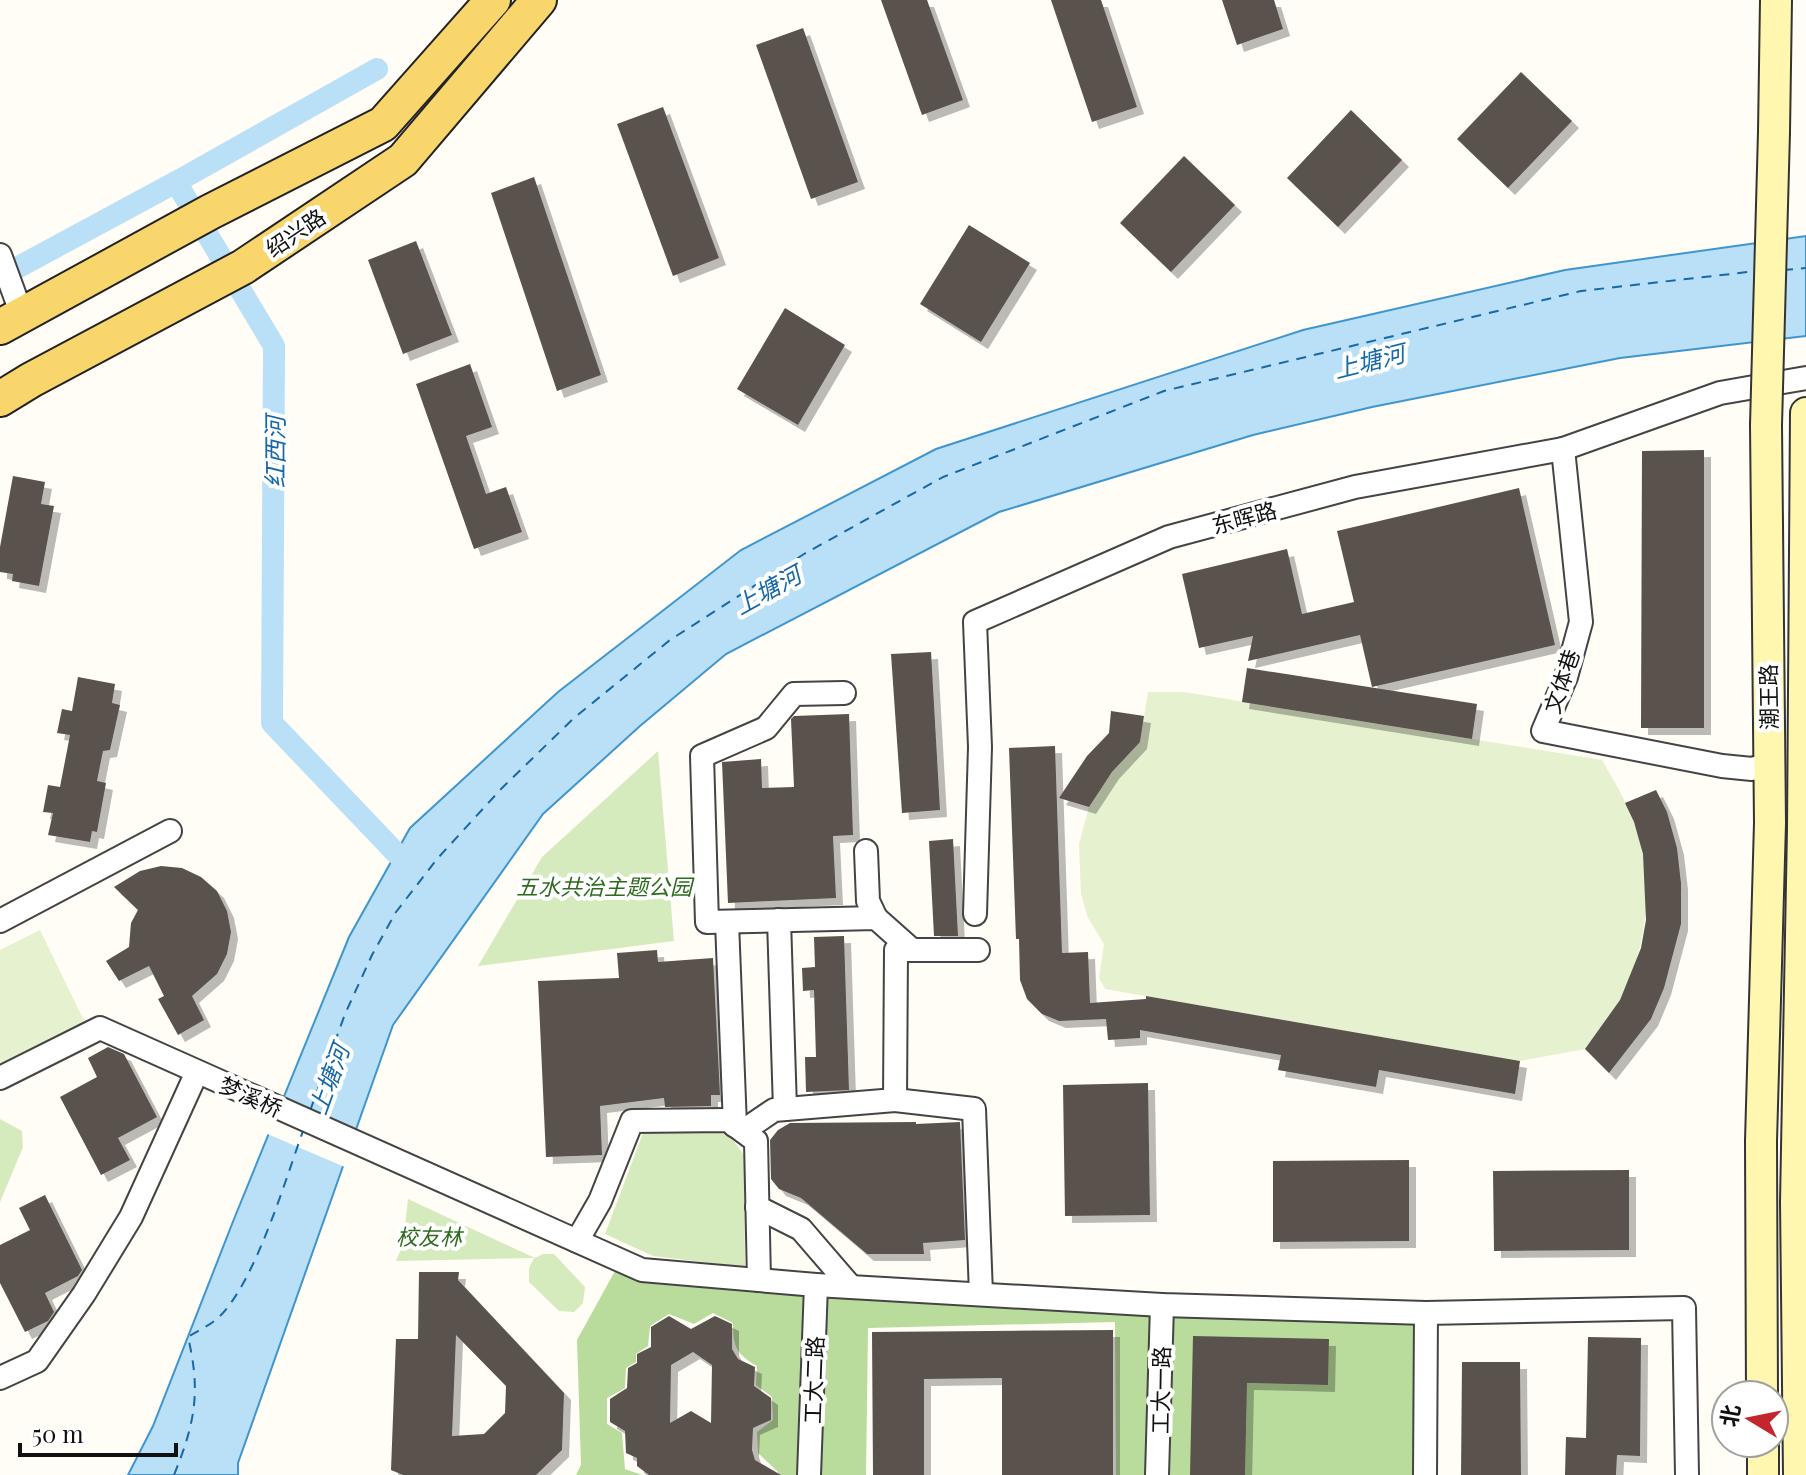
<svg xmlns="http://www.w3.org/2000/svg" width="1806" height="1475" viewBox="0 0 1806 1475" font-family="'Playfair Display','Noto Sans SC',serif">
	<defs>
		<filter id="shadow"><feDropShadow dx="7" dy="7" stdDeviation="0" flood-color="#0004"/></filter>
	</defs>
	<rect width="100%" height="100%" fill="#fffdf5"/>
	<!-- green -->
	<g fill="#d5ebbd">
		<polygon points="658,751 674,941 478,966 542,857"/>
		<polygon points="0,1119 22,1131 23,1147 0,1202"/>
		<polygon points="726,1130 744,1155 745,1267 653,1256 605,1234 643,1133"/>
		<polygon points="408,1199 535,1258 543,1254 554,1254 585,1287 583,1303 574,1312 559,1311 529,1282 529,1268 534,1258 396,1261 403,1244"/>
	</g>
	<!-- forest -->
	<path fill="#b9dc9c" d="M621,1260L643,1270L1426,1313L1425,1475H1116L1115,1322L868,1328L866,1475H778V1472L758,1453L757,1432L773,1420L772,1397L756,1385L757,1366C736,1354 733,1346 733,1323L713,1313L694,1324L669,1314L650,1326L648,1346L636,1354V1362L626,1368L625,1388L607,1398V1424L622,1433L625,1469L642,1475H576L581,1465L577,1340Z"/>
	<!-- pitch -->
	<g fill="#e6f2cf">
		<path d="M1148,692H1184L1602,760C1613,779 1625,799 1633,820C1656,877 1648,945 1621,999C1612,1016 1597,1033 1585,1049L1520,1061L1105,989L1099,978L1104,944L1088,918L1081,894L1079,844L1089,807L1100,788L1125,756L1140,742Z"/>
		<polygon points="40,930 87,1027 0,1071 0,950"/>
	</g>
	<!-- water -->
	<polygon fill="#b9e0f7" stroke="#3f96cf" stroke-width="2" points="1806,236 1806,336 1620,358 1372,407 1253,435 999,512 726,654 640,726 543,814 393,1025 238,1463 238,1475 128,1475 153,1426 234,1219 349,937 410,828 558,692 741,550 936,449 1303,330 1565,270"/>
	<!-- pier -->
	<polygon fill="#fffdf5" points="278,1099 359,1133 347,1168 265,1133"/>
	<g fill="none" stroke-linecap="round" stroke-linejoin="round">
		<!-- canal -->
		<g stroke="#b9e0f7" stroke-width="22">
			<polyline points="176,182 377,69"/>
			<polyline points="0,277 176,182 274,346 272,723 396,853 420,873"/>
		</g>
		<!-- ferry -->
		<g stroke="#1768a6" stroke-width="2" stroke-dasharray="10 8" stroke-linecap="butt">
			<polyline points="1783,270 1806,268"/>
			<polyline points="310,1111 345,1014 372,955 396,912 437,859 502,788 574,718 670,640 804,554 943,477 1164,391 1581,291 1757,271"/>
			<path d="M174,1475C195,1423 201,1392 188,1337C199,1330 211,1325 220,1316C256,1280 286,1178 304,1128"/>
		</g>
	</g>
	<!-- building -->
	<g fill="#5a524d" fill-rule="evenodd" filter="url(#shadow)">
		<polygon points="881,0 927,0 963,100 922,115"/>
		<polygon points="1051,0 1101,0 1137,107 1092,122"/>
		<polygon points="1222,0 1274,0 1283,29 1237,45"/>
		<polygon points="803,28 858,182 811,199 756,45"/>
		<polygon points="1521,72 1572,121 1508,188 1457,139"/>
		<polygon points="663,107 719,258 673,276 617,124"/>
		<polygon points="1351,110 1402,160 1338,227 1287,178"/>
		<polygon points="1184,156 1235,205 1171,272 1120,223"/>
		<polygon points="534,177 601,375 557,391 491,193"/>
		<polygon points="969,225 1030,263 981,342 920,304"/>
		<polygon points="416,241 452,335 403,354 368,260"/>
		<polygon points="785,308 845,345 798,425 737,389"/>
		<polygon points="470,364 492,427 466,436 486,494 506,487 522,532 474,549 416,384"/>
		<polygon points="1704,450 1704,728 1641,728 1642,451"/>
		<polygon points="13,476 45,482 41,504 54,506 39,586 12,581 13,574 0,572 0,547"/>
		<polygon points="1519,488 1555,645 1372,687 1360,635 1248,661 1253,636 1199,648 1182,574 1287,549 1302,614 1354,602 1337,531"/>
		<polygon points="931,652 940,810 902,813 891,654"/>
		<polygon points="1247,668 1477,704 1472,739 1242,702"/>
		<polygon points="78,677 115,684 112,703 120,705 110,750 103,751 97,781 106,783 97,832 92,831 90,842 48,835 53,813 43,812 48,785 60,787 70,735 57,733 62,709 72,711"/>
		<polygon points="1111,711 1144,716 1140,742 1112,772 1089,807 1059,798 1087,756 1109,733"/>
		<polygon points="849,714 853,835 833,836 836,898 728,903 722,762 761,759 762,788 794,787 791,719 794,716"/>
		<polygon points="1055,746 1062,953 1088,952 1090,1003 1146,999 1146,996 1520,1061 1515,1094 1379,1070 1376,1087 1278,1070 1281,1055 1140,1030 1140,1038 1108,1040 1106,1019 1059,1021 1042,1014 1027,999 1020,980 1019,939 1016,939 1009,748"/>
		<polygon points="1656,790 1667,812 1677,848 1681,883 1681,924 1664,988 1651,1019 1609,1073 1585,1049 1620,1000 1641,948 1646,920 1643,854 1634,822 1625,803"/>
		<polygon points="953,839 958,936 934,936 929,841"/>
		<polygon points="161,866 182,868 201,877 217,891 227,911 231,932 227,954 217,974 192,996 204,1020 178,1035 158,999 164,996 149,966 119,981 106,961 129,947 131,923 138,910 114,887 140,871"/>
		<polygon points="844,936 849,1090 806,1092 805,1057 816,1057 814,990 803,991 802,968 815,967 814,937"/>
		<polygon points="657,950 658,962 713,958 720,1095 711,1095 711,1106 665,1107 664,1098 600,1106 602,1155 546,1157 538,981 619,978 617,953"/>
		<polygon points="108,1047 124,1054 157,1117 118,1138 130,1160 101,1175 60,1097 97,1077 88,1058"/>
		<polygon points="1148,1083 1150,1215 1065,1216 1063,1085"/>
		<polygon points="916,1122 916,1124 960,1122 965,1240 923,1243 924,1254 867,1254 801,1198 779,1189 771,1179 770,1140 778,1130 790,1123"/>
		<polygon points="1409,1160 1409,1241 1273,1242 1273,1161"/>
		<polygon points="1629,1170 1629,1250 1494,1251 1493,1171"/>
		<polygon points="45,1195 82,1270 78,1276 45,1293 54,1312 48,1321 25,1332 0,1283 0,1245 30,1230 19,1208"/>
		<path d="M419,1272H459L458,1280L564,1393L562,1450L536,1475H403L391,1470L396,1339H418ZM456,1335L506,1386L505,1413L484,1434L452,1436Z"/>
		<path d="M669,1316L691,1329L715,1316L732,1324V1349L738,1359L755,1367L754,1386L771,1398V1420L753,1428L752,1450L755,1460L781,1475H649L637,1466V1458L626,1453L625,1431L610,1422V1399L627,1388L628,1368L637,1363V1354L651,1347V1327ZM693,1352L712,1365L711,1423L691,1411L670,1423L671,1365Z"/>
		<polygon points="1113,1330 1113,1475 1002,1475 1002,1378 924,1379 924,1475 873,1475 872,1332"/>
		<polygon points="1193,1336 1329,1339 1328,1385 1247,1383 1245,1475 1190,1475"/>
		<polygon points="1588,1337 1641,1338 1640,1456 1617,1455 1616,1475 1565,1475 1566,1437 1586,1438"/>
		<polygon points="1462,1362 1520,1362 1521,1475 1461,1475"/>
	</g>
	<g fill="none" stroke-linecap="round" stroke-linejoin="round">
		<defs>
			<g id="minor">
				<polyline points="0,255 22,315"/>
				<polyline points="1563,449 1581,622 1566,677 1543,731 1722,766 1752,769 1769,764"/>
				<polyline points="844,693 794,694 766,728 702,756 707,922 876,918 912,950"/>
				<polyline points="866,851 868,901 876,918"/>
				<polyline points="975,914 980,747 975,622 1169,537 1355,487 1563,449 1720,393 1806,378"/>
				<polyline points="779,920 785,1109"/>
				<polyline points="0,921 170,831"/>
				<polyline points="727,922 735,1126"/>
				<polyline points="0,1078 100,1028 642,1270 816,1285 1162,1305 1426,1313 1684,1308 1687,1475"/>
				<polyline points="895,1100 974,1109 981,1294"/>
				<polyline points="743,1131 774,1110 895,1100 896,950 978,950"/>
				<polyline points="757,1207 801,1229 851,1287"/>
				<polyline points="577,1241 600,1201 632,1121 728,1120 756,1141 759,1280"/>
				<polyline points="0,1378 37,1361 84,1294 131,1217 197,1072"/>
				<polyline points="809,1475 816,1285"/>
				<polyline points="1157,1475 1162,1305"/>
				<polyline points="1425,1475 1426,1313"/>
			</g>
			<g id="secondary">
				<polyline points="1774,132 1776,0"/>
				<polyline points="1762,1395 1761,1141 1770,823 1766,425"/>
				<polyline points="1763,1443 1763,1475"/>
				<polyline points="1799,1475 1796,1202 1803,829 1806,413"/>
			</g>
			<g id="primary">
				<polyline points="0,327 210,212 383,124 493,0"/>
				<polyline points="0,399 31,380 243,267 403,160 539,0"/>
			</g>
		</defs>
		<!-- minor casing -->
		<use href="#minor" stroke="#444" stroke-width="26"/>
		<!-- secondary casing -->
		<use href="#secondary" stroke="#333" stroke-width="34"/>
		<!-- primary casing -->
		<use href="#primary" stroke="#222" stroke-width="38"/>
		<!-- minor -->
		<use href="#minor" stroke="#fff" stroke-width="22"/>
		<!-- secondary -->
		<use href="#secondary" stroke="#fff6b0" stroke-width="30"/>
		<!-- primary -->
		<use href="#primary" stroke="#f9d66b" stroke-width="34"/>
		<defs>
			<polyline id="secondary-bridge" points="1766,425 1774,132"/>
		</defs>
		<!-- secondary-bridge casing -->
		<use href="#secondary-bridge" stroke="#333" stroke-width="34" stroke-linecap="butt"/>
		<!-- secondary-bridge -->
		<use href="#secondary-bridge" stroke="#fff6b0" stroke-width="30"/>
	</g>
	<g text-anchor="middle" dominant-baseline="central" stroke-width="8" stroke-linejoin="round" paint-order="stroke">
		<!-- street labels -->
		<g font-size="22" fill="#111" stroke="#fff">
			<text transform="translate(295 232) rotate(-34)">绍兴路</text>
			<text transform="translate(1244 517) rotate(-15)">东晖路</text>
			<text transform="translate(1561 681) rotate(-71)">文体巷</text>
			<text transform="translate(1768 697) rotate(-91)">潮王路</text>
			<text transform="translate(251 1096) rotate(24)">梦溪桥</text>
			<text transform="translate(813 1380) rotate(-88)">工大二路</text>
			<text transform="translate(1160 1390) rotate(-89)">工大一路</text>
		</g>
		<!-- park labels -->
		<g font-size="22" font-style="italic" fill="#2f6b1f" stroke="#fff">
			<text x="604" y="886">五水共治主题公园</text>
			<text x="429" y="1236">校友林</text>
		</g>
		<!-- water labels -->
		<g font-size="24" font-style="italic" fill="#1768a6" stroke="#fff">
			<text transform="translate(1369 360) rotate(-14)">上塘河</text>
			<text transform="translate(274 452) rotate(-90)">红西河</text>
			<text transform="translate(767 589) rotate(-29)">上塘河</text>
			<text transform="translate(328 1079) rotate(-70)">上塘河</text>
		</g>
	</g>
	<!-- north arrow -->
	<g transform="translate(1750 1419) rotate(280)"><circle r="38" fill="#ffffff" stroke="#a0a0a0" stroke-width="2"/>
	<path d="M0-6L14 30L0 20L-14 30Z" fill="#c4262e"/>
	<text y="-12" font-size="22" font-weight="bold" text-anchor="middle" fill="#111111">北</text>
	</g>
	<!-- scale -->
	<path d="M20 1443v12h156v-12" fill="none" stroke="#111111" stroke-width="4"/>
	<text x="32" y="1443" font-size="24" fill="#111111" stroke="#ffffff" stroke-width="6" paint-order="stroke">50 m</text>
</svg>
